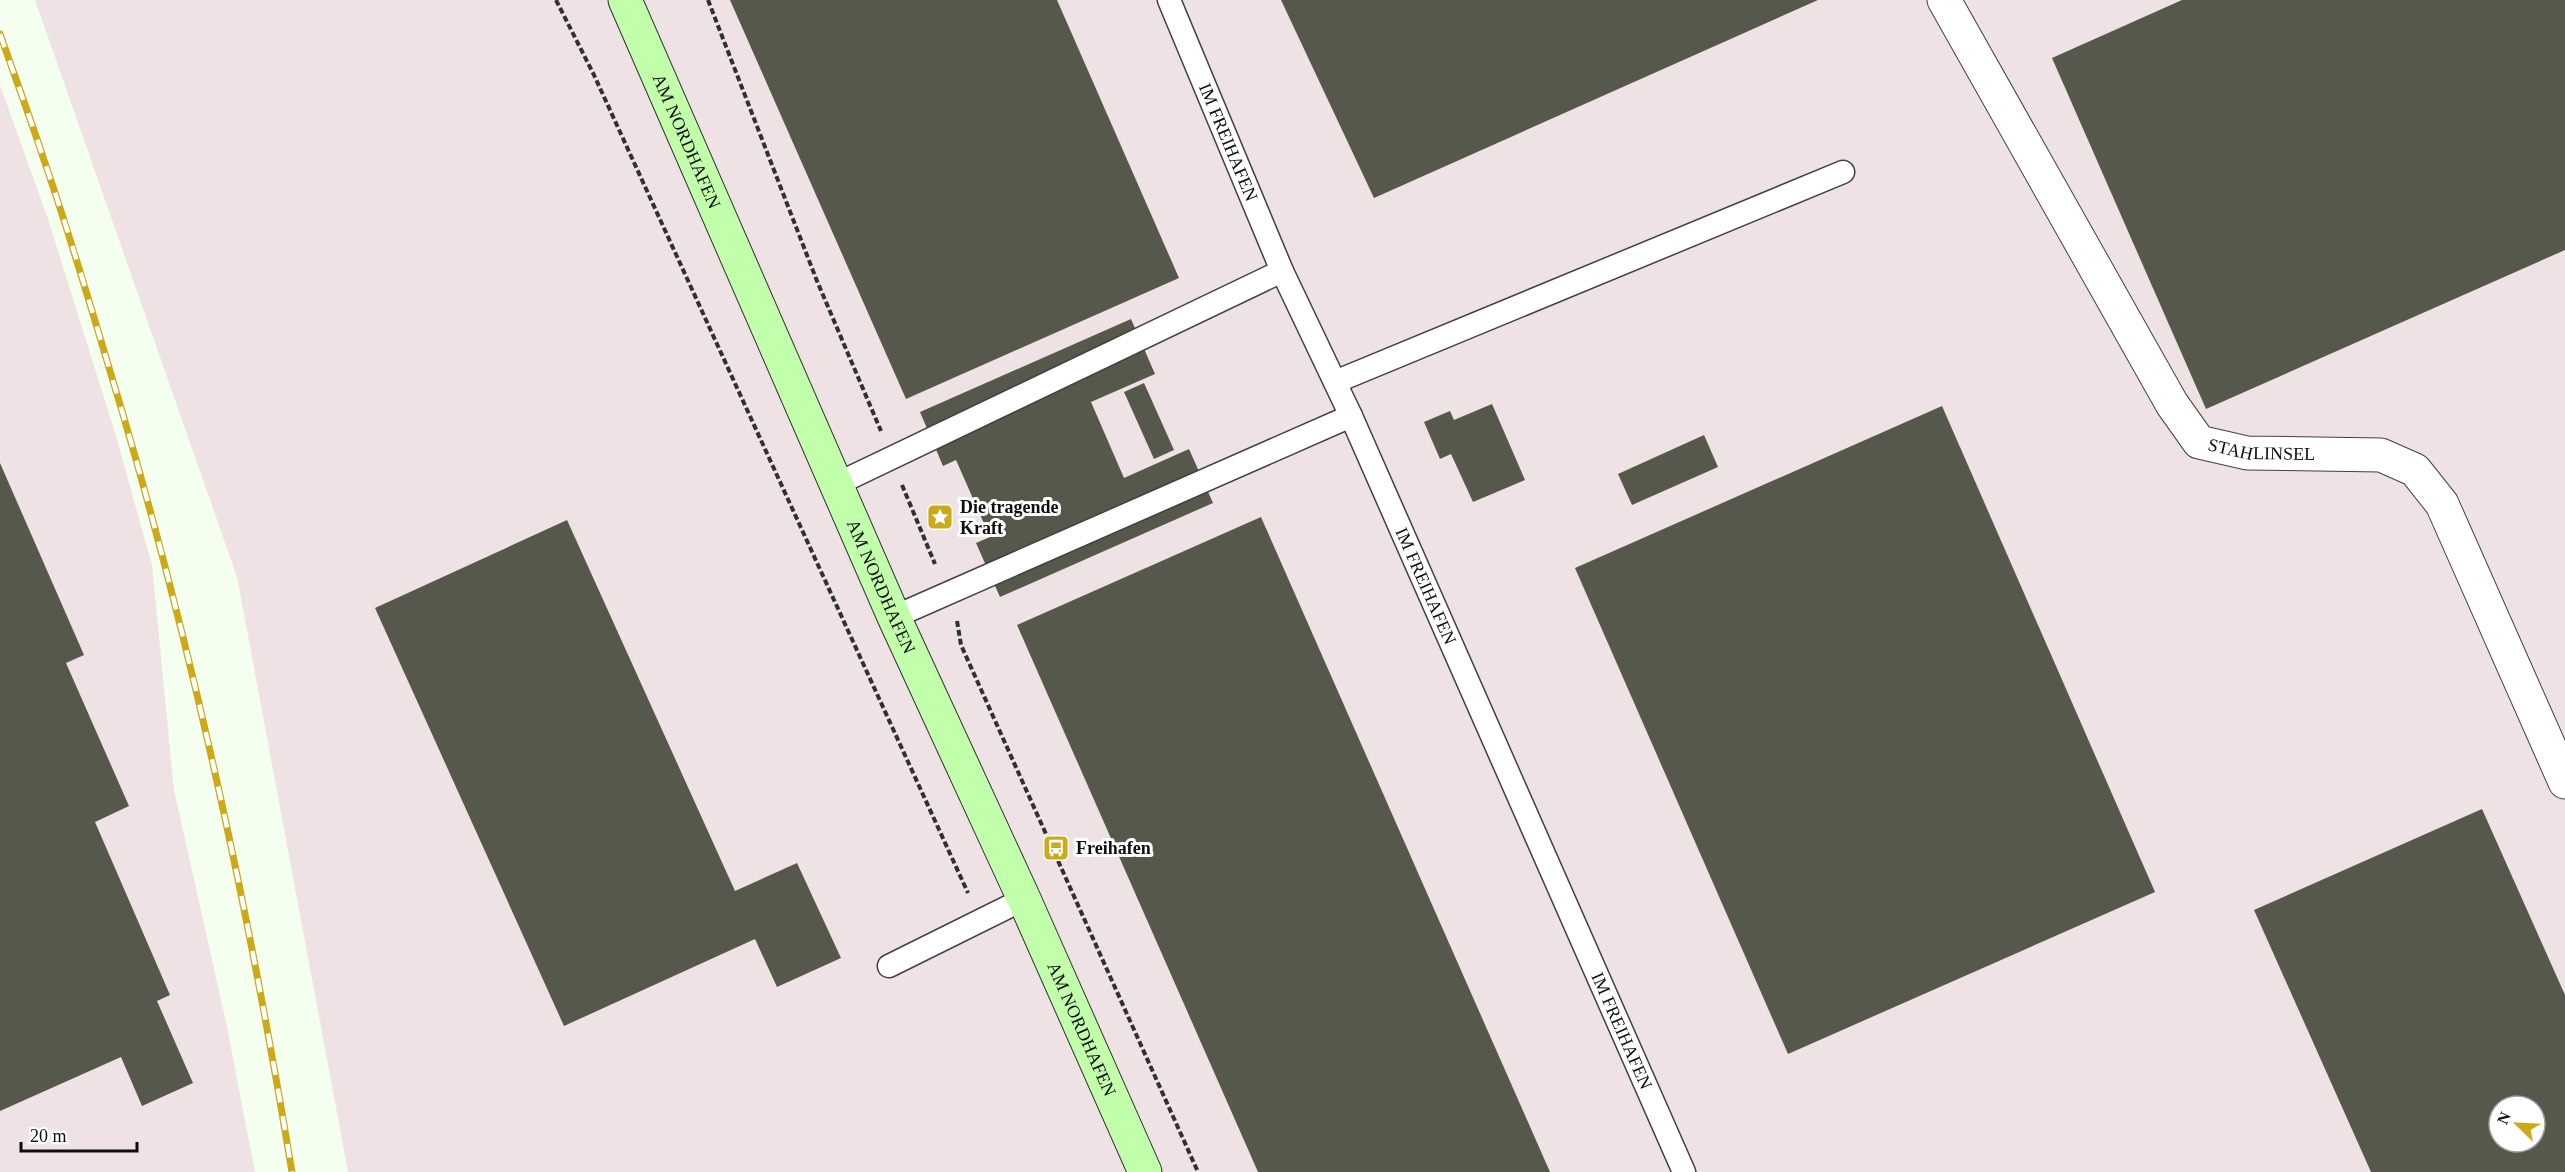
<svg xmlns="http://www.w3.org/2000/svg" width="2565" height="1172" viewBox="0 0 2565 1172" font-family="Georgia,serif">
	<rect width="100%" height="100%" fill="#f5fff0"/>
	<!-- industrial -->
	<g fill="#eee2e5" fill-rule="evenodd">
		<path d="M35,0H2565V1172H348L237,577ZM2499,1106H2535V1142H2499Z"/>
		<polygon points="0,85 48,219 116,436 152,565 174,790 227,1027 255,1172 0,1172"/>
	</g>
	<!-- building -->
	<g fill="#55584a" fill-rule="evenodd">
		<polygon points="730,0 1057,0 1179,278 906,399"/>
		<polygon points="1281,0 1818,0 1374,198"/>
		<polygon points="2182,0 2565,0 2565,250 2206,409 2052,58"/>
		<polygon points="1131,319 1155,374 1091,402 1124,478 1189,449 1213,503 1000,597 976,543 990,537 956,460 943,466 920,412"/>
		<polygon points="1144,383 1174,450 1154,459 1124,392"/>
		<polygon points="1492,404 1525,480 1473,502 1451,454 1440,459 1424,422 1450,411 1454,420"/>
		<polygon points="1942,406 2155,892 1788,1054 1575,568"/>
		<polygon points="1704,435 1718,467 1632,505 1618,474"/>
		<polygon points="0,463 84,655 66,663 129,806 95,822 170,995 157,1001 193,1083 142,1106 121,1057 0,1111"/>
		<polygon points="1261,517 1550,1172 1258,1172 1017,625"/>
		<polygon points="567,520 735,891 797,863 841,958 777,987 755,939 564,1026 375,608"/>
		<path d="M2482,809L2565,995V1172H2371L2254,910ZM2499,1106H2535V1142H2499Z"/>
	</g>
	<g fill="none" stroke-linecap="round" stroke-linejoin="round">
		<defs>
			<g id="service">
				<path id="s1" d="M1169,0L1282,271L1351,416L1684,1172"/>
				<polyline points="1335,382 1843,172"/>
				<polyline points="837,484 1282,271"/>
				<polyline points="894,617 1351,416"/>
				<polyline points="889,966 1024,899"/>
			</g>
			<g id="minor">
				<path id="s2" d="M1944,0L2172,404L2199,442L2247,453L2381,455L2415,470L2442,504L2565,782"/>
			</g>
			<g id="secondary">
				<path id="s3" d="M625,0L894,617L1024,899L1145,1172"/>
			</g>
		</defs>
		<!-- service casing -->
		<use href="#service" stroke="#414141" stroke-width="25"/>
		<!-- minor casing -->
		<use href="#minor" stroke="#414141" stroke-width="35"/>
		<!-- secondary casing -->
		<use href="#secondary" stroke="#303030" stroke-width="35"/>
		<!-- path -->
		<g stroke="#303030" stroke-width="4" stroke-dasharray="6 3" stroke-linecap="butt">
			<polyline points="556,0 594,75 968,893"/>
			<polyline points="708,0 817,281 881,431"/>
			<polyline points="902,485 935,564"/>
			<polyline points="957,621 961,645 1198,1172"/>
		</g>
		<!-- service -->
		<use href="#service" stroke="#fff" stroke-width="22"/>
		<!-- minor -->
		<use href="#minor" stroke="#fff" stroke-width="33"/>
		<!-- secondary -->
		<use href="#secondary" stroke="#c1ffab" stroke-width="33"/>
		<defs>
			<path id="rail" d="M0,34C15,77 31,120 45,163C73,244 97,328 122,411C195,660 250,916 292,1172"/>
		</defs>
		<!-- rail casing -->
		<use href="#rail" stroke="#cca919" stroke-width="7"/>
		<!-- rail -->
		<use href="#rail" stroke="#fff" stroke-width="4.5" stroke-dasharray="14" stroke-linecap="butt"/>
	</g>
	<!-- icons -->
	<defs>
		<symbol id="sight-square" viewBox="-11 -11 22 22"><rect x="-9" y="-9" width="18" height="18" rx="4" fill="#cca919" stroke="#fff"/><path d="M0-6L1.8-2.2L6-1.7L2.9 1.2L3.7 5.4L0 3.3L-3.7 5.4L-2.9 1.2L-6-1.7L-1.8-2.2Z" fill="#fff"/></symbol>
		<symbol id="bus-square" viewBox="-11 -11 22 22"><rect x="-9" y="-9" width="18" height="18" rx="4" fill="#cca919" stroke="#fff"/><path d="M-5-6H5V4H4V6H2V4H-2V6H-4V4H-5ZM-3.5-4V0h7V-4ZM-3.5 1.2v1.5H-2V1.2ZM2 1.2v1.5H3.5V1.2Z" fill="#fff"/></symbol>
	</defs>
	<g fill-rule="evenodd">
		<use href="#sight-square" x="925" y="502" width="30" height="30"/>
		<use href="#bus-square" x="1041" y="833" width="30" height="30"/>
	</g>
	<g text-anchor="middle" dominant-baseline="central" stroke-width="6" stroke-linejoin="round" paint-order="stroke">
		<!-- street labels -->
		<g font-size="18" fill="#0e0e0e" stroke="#fff">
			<text stroke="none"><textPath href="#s3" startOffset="154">AM NORDHAFEN</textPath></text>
			<text stroke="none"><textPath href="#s1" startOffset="154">IM FREIHAFEN</textPath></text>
			<text stroke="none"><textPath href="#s2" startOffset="574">STAHLINSEL</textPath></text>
			<text stroke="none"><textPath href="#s1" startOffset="640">IM FREIHAFEN</textPath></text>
			<text stroke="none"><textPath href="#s3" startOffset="640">AM NORDHAFEN</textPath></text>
			<text stroke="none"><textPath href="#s3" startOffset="1126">AM NORDHAFEN</textPath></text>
			<text stroke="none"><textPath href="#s1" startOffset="1126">IM FREIHAFEN</textPath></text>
		</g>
		<!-- poi labels -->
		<g font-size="18" font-weight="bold" fill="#0e0e0e" stroke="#fff" text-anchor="start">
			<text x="960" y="507">Die tragende<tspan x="960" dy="21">Kraft</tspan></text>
			<text x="1076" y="848">Freihafen</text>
		</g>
	</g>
	<!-- north arrow -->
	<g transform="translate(2517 1124) rotate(294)"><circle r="28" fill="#ffffff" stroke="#9f9f9f" stroke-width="1.5"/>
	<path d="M0-4.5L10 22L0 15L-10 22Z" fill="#cca919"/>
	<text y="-9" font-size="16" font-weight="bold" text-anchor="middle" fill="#0e0e0e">N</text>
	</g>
	<!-- scale -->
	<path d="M21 1142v9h116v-9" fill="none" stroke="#0e0e0e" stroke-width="3"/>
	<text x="30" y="1142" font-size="18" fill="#0e0e0e" stroke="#ffffff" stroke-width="4.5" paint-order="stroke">20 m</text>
</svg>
